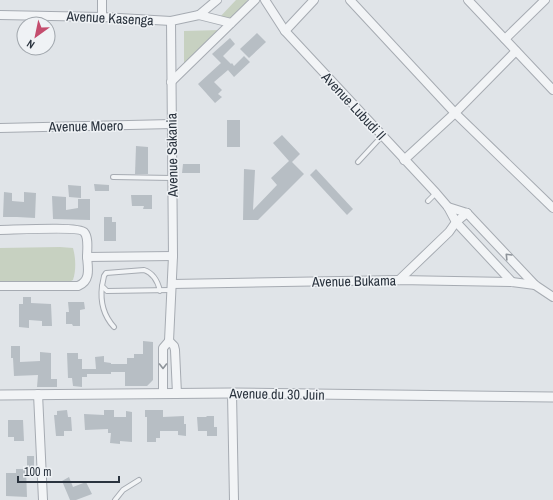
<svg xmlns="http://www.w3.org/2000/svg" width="553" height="500" viewBox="0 0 553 500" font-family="'Archivo Narrow',sans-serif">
	<rect width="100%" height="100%" fill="#e0e4e8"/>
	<!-- green -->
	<g fill="#c7d1c1">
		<path d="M236,0H247C244,16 232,19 218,19Z"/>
		<polygon points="221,30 184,66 184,31"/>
		<path d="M60,247L73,248C76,259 76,270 73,280L67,283H0V248Z"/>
	</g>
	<!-- building -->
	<g fill="#b7bec4">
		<polygon points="257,33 266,42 249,58 240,49"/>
		<polygon points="230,38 235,44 223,56 231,64 232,63 234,66 244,56 250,62 234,77 228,70 214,82 222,90 218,94 222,97 215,103 198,84 221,63 212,54"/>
		<rect x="227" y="120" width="13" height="27"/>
		<polygon points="282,135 300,154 292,162 304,174 258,220 243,220 244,169 255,170 253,210 277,185 271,178 289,161 273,143"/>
		<polygon points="136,146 148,147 148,174 135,174"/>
		<polygon points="183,164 200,164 200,173 182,173"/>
		<polygon points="316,169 353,209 347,215 310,175"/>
		<polygon points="94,184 109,185 109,191 95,191"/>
		<polygon points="68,185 81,186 81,198 69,197"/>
		<polygon points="4,192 12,193 12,201 24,202 24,192 36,193 35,218 17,217 3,217"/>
		<polygon points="131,195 152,195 152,209 143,209 144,206 132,206"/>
		<polygon points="52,196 66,197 66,210 78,208 78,199 90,199 90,220 53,219"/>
		<polygon points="104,217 112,217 112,222 116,222 116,241 104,241"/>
		<polygon points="23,297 31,297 31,303 51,304 52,326 42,326 42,321 29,320 29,328 19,327 19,304 23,304"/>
		<polygon points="68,302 84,302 85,309 80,310 80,326 73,326 72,324 66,324 66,312 69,312"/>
		<polygon points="143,341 153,342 153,380 147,386 125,386 125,372 111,372 111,374 87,374 87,377 82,377 82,387 73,386 72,378 68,378 67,353 78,353 78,359 82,359 82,369 96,369 95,357 104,356 104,362 111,363 111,364 127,364 127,358 134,358 134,354 143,354"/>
		<polygon points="11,346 20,346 20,362 40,361 40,352 51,353 51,379 57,379 57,387 37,387 38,375 14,376 13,358 11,358"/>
		<polygon points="67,410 68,417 71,417 72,431 64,431 64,436 56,436 54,415 57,415 57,411"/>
		<polygon points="104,410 114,410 114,417 126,417 126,411 132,412 132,442 120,441 120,444 110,443 111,433 108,433 108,429 85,430 84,414 104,415"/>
		<polygon points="145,410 163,410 163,417 184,416 184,424 186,424 186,436 178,435 178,431 160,431 160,438 156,438 156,442 147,442 147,417 145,417"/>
		<polygon points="206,416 214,416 214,427 217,427 217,436 207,436 207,431 198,431 197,417 207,417"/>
		<polygon points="8,420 23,420 24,441 14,441 14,437 8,437"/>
		<rect x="27" y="456" width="7" height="14"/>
		<polygon points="16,469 26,469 27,497 6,496 6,473 16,473"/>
		<polygon points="69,477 73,487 86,482 92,494 76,500 70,500 62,481"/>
	</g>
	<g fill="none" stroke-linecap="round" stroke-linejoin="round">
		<defs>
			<g id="service">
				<polyline points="358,162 382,136"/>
				<polyline points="113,177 172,178"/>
				<polyline points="428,201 436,193"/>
				<path d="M102,286C100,302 103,315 114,327"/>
				<path d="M160,291C158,282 153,273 144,270L106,273L104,276L102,286L107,291L171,290"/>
				<polyline points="115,500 123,490 139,480"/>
			</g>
			<g id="minor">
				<polyline points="265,0 285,31 436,193 448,207 456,222 512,282"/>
				<polyline points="350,0 455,113 553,208"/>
				<polyline points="468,0 553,90"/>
				<polyline points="0,15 102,17 171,21"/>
				<polyline points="199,15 231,23"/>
				<polyline points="102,17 102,0"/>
				<polyline points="285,31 314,0"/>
				<polyline points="505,39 545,0"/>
				<polyline points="171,82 255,0"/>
				<polyline points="0,128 172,124"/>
				<polyline points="404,160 455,113 516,51"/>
				<polyline points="448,207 467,213"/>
				<polyline points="467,213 535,285 553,297"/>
				<path d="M0,230C12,230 79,226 84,232C89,237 87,251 87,257L173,256"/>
				<polyline points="399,280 449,232 456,222 467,213"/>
				<polyline points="172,284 399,280 512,282 535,285"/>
				<path d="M0,286H78C91,281 88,268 87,257"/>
				<polyline points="169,341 173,256 171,21 199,15 217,0"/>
				<polyline points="169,341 174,346 175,350 177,394"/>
				<polyline points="232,393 234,500"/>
				<polyline points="38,394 43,500"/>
				<polyline points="163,394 163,348 169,341"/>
			</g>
			<polyline id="tertiary" points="0,395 232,393 553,397"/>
		</defs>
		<!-- service casing -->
		<use href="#service" stroke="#a6abb2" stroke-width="6"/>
		<!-- minor casing -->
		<use href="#minor" stroke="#a6abb2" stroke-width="10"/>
		<!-- tertiary casing -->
		<use href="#tertiary" stroke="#a6abb2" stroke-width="11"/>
		<!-- service -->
		<use href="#service" stroke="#f2f4f6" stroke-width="4"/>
		<!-- minor -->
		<use href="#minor" stroke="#f2f4f6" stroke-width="8"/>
		<!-- tertiary -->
		<use href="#tertiary" stroke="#f2f4f6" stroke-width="9"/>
	</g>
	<!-- one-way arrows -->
	<defs><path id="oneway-chevron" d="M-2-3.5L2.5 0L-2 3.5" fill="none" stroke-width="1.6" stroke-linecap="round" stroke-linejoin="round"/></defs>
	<g stroke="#8e949a">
		<use href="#oneway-chevron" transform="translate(508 256) rotate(-134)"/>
		<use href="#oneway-chevron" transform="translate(163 366) rotate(90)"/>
	</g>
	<g text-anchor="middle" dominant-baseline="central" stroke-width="3" stroke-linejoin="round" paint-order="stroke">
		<!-- street labels -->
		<g font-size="14" fill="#2a333e" stroke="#eff2f5">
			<text transform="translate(110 18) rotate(3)">Avenue Kasenga</text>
			<text transform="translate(354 106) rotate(47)">Avenue Lubudi II</text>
			<text transform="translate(86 126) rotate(-1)">Avenue Moero</text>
			<text transform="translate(172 155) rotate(-91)">Avenue Sakania</text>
			<text transform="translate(354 281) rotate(-1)">Avenue Bukama</text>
			<text transform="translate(277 394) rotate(1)">Avenue du 30 Juin</text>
		</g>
	</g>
	<!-- north arrow -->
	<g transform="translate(36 36) rotate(213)"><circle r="19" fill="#eff2f5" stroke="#a0a6ac"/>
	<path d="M0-3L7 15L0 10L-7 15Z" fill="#c44d6e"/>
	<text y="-6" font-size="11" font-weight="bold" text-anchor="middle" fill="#2a333e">N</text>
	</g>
	<!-- scale -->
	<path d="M18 476v6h101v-6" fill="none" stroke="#2a333e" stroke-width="2"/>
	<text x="24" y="476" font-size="12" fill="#2a333e" stroke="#eff2f5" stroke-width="3" paint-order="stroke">100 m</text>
</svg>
